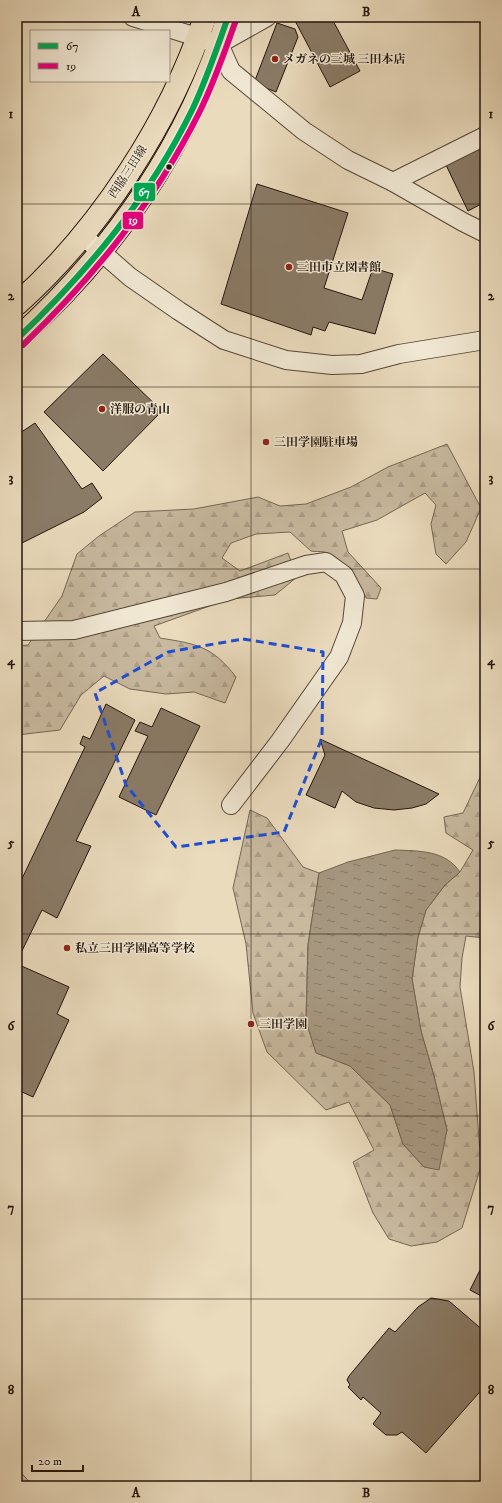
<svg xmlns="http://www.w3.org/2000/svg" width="502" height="1503" viewBox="0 0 502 1503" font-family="'IM FELL DW Pica','Noto Serif JP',serif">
	<defs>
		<pattern id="forest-firs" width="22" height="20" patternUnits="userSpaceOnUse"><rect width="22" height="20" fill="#c8b99f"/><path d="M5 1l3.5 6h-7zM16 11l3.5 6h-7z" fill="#ac9e88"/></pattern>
		<pattern id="water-ripples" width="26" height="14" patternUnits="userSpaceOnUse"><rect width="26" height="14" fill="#a69780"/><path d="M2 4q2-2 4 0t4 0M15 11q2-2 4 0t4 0" fill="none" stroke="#877a67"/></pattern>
	</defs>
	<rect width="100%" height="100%" fill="#eadbbd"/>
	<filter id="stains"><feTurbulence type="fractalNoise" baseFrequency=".005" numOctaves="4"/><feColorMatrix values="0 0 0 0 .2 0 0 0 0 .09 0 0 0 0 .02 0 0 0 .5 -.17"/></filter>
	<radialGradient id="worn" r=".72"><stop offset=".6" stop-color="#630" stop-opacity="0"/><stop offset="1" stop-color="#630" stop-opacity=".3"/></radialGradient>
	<!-- forest -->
	<g fill="url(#forest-firs)" stroke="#766654">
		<path d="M447,444L481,508L466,542L446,564L436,554L431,524L436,505L425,493L377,520L342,531L348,552L381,588L377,599L366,598C359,583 342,555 324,552C320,551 315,552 311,551L290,532L256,534L231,543L222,558L240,571L288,553L297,577L275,595L229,599L154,626L160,638C197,644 212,646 236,677L225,703L194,692L166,694L130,689L104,676L81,695L60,730L17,735V646L28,645L62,596L77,554L99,536L135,512L194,509L258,497L280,506L306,504L351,487L388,467Z"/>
		<polygon points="485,767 485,938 466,936 462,958 460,987 474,1072 481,1166 462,1228 437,1242 411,1246 389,1239 373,1213 353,1162 374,1150 349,1102 326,1110 267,1052 253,1013 246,944 233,888 250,810 267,818 303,867 319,873 308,945 306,1021 316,1052 350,1066 390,1105 403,1144 424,1167 447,1130 434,1076 421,1031 412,979 418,937 426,910 445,885 460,872 473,850 446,833 444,817 463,813"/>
		<polygon points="17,1468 33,1486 17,1486"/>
	</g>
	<!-- water -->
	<path fill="url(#water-ripples)" stroke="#726351" d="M395,850C419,851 445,850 460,872L445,885L426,910L418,937L412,979L421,1031L434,1076L447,1130L439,1170L424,1167L403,1144L390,1105L350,1066L316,1053L306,1021L308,945L319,873L348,862Z"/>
	<!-- building -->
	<g fill="#8a7b67" stroke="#23140a">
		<polygon points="293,17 331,17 360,71 330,87"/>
		<polygon points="277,23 295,29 298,37 276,92 254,83"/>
		<polygon points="485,144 485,202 468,211 446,165"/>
		<polygon points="257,184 348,213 324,288 362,300 373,268 393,274 375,334 329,322 325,331 313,327 311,335 221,304"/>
		<polygon points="103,354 162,411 103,471 44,412"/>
		<polygon points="35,423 82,489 92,483 102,498 84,512 22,543 17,537 17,435"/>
		<polygon points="106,704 135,720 76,841 91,846 57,918 42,910 17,961 17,889 85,747 80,744 83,736 90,739"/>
		<polygon points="161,708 200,726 156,815 119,797 148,736 135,731 140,722 152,727"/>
		<polygon points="320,739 439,794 426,804 412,808 394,810 374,808 356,802 342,791 335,808 306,795 325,755"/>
		<polygon points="17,964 69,987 57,1014 69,1020 33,1097 20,1091 17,1097"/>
		<polygon points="485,1260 485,1298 470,1290"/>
		<polygon points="431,1298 449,1301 485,1332 485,1386 426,1453 402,1432 397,1435 386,1435 373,1424 381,1413 363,1397 361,1400 348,1387 350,1385 347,1380 349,1376 389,1328 395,1332 418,1307"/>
	</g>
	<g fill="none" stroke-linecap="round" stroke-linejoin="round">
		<defs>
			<g id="minor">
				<polyline points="133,17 219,44 267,17"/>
				<polyline points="219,44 231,71 304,131 348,160 393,182 485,136"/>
				<polyline points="393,182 463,222 485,233"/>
				<polyline points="82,235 130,277 179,311 224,340 286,360 332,365 361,364 399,354 485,340"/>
				<polyline points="17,631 74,630 226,592 306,565 326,562 344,575 355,596 352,623 339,657 280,741 231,805"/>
			</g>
			<g id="major">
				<path d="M17,304C100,230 170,122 205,17"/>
				<path d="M17,339C114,252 190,142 228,17"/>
			</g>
		</defs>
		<!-- minor casing -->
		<use href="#minor" stroke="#554637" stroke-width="20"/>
		<!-- major casing -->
		<use href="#major" stroke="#23140a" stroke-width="24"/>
		<!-- minor -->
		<use href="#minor" stroke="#f1e8d4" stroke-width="18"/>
		<!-- major -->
		<use href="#major" stroke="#eadbbd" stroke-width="22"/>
		<defs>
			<path id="bus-1" d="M17,339C88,271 150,197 193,108C207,78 217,48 228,17"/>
			<path id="bus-2" d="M23,345C95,275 154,203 199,113C214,83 225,51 236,20"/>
		</defs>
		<!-- bus-1 casing -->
		<use href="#bus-1" stroke="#f1e8d4" stroke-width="9"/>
		<!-- bus-2 casing -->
		<use href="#bus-2" stroke="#f1e8d4" stroke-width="9"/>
		<!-- bus-1 -->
		<use href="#bus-1" stroke="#00a651" stroke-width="6"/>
		<!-- bus-2 -->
		<use href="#bus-2" stroke="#e5007d" stroke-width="6"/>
	</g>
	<!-- marked area -->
	<path fill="none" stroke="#1d4ed8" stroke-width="3" stroke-dasharray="8 5" stroke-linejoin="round" d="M243,639L323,652L322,738L284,832L176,847L126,785L95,693L168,652Z"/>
	<!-- grid -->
	<path fill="none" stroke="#23140a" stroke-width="1" stroke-opacity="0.55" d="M251,17V1486M17,204H485M17,387H485M17,569H485M17,752H485M17,934H485M17,1116H485M17,1299H485"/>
	<!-- markers -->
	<g fill="#8f2418" stroke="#f1e8d4" stroke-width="1.5">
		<circle cx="275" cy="59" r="4"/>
		<circle cx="289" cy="267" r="4"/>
		<circle cx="102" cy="409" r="4"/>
		<circle cx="266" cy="442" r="4"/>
		<circle cx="67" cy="948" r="4"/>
		<circle cx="251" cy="1024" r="4"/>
	</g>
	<circle fill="#23140a" stroke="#f1e8d4" stroke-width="1.5" cx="169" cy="167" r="3.5"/>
	<g text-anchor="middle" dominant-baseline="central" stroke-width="3" stroke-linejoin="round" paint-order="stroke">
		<!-- poi labels -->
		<g font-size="12" font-weight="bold" fill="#23140a" stroke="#f1e8d4" text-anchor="start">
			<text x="283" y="59">メガネの三城 三田本店</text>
			<text x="297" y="267">三田市立図書館</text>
			<text x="110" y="409">洋服の青山</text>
			<text x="274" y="442">三田学園駐車場</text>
			<text x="75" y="948">私立三田学園高等学校</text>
			<text x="259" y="1024">三田学園</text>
		</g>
		<!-- street labels -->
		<g font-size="12" fill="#23140a" stroke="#f1e8d4">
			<text transform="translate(128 172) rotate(-57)">西脇三田線</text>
		</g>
	</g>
	<g stroke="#f1e8d4" stroke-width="1.5">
		<rect x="133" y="182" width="23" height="20" rx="4" fill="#00a651"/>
		<rect x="122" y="211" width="22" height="19" rx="4" fill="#e5007d"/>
	</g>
	<g font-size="11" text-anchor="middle" font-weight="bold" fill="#fff">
		<text x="144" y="196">67</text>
		<text x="133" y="224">19</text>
	</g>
	<!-- margin -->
	<rect width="502" height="1503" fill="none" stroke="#eadbbd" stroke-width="44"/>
	<!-- legend -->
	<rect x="30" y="30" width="140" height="52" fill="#f1e8d4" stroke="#9f9383"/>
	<rect x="38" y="43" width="20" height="6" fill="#00a651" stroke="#9f9383"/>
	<text x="66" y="50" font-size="12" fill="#23140a">67</text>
	<rect x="38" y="63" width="20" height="6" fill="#e5007d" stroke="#9f9383"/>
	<text x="66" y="70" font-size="12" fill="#23140a">19</text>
	<!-- scale -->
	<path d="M32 1465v6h51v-6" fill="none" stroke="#23140a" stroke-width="2"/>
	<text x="38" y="1465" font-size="12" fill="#23140a" stroke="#f1e8d4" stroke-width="3" paint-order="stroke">20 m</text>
	<rect x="22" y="22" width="458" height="1459" fill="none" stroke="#23140a" stroke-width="1.5"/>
	<g font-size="13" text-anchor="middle" font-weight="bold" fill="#23140a">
		<text x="136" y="16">A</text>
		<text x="366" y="16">B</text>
		<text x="11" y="118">1</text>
		<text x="491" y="118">1</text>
		<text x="11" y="300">2</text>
		<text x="491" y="300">2</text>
		<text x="11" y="482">3</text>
		<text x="491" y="482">3</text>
		<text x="11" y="665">4</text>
		<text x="491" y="665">4</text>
		<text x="11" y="847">5</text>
		<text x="491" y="847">5</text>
		<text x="11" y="1030">6</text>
		<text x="491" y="1030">6</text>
		<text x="11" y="1212">7</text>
		<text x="491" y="1212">7</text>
		<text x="11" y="1394">8</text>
		<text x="491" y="1394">8</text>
		<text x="136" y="1497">A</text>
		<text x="366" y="1497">B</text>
	</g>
	<rect width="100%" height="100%" filter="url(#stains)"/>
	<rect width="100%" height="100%" fill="url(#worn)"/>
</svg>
